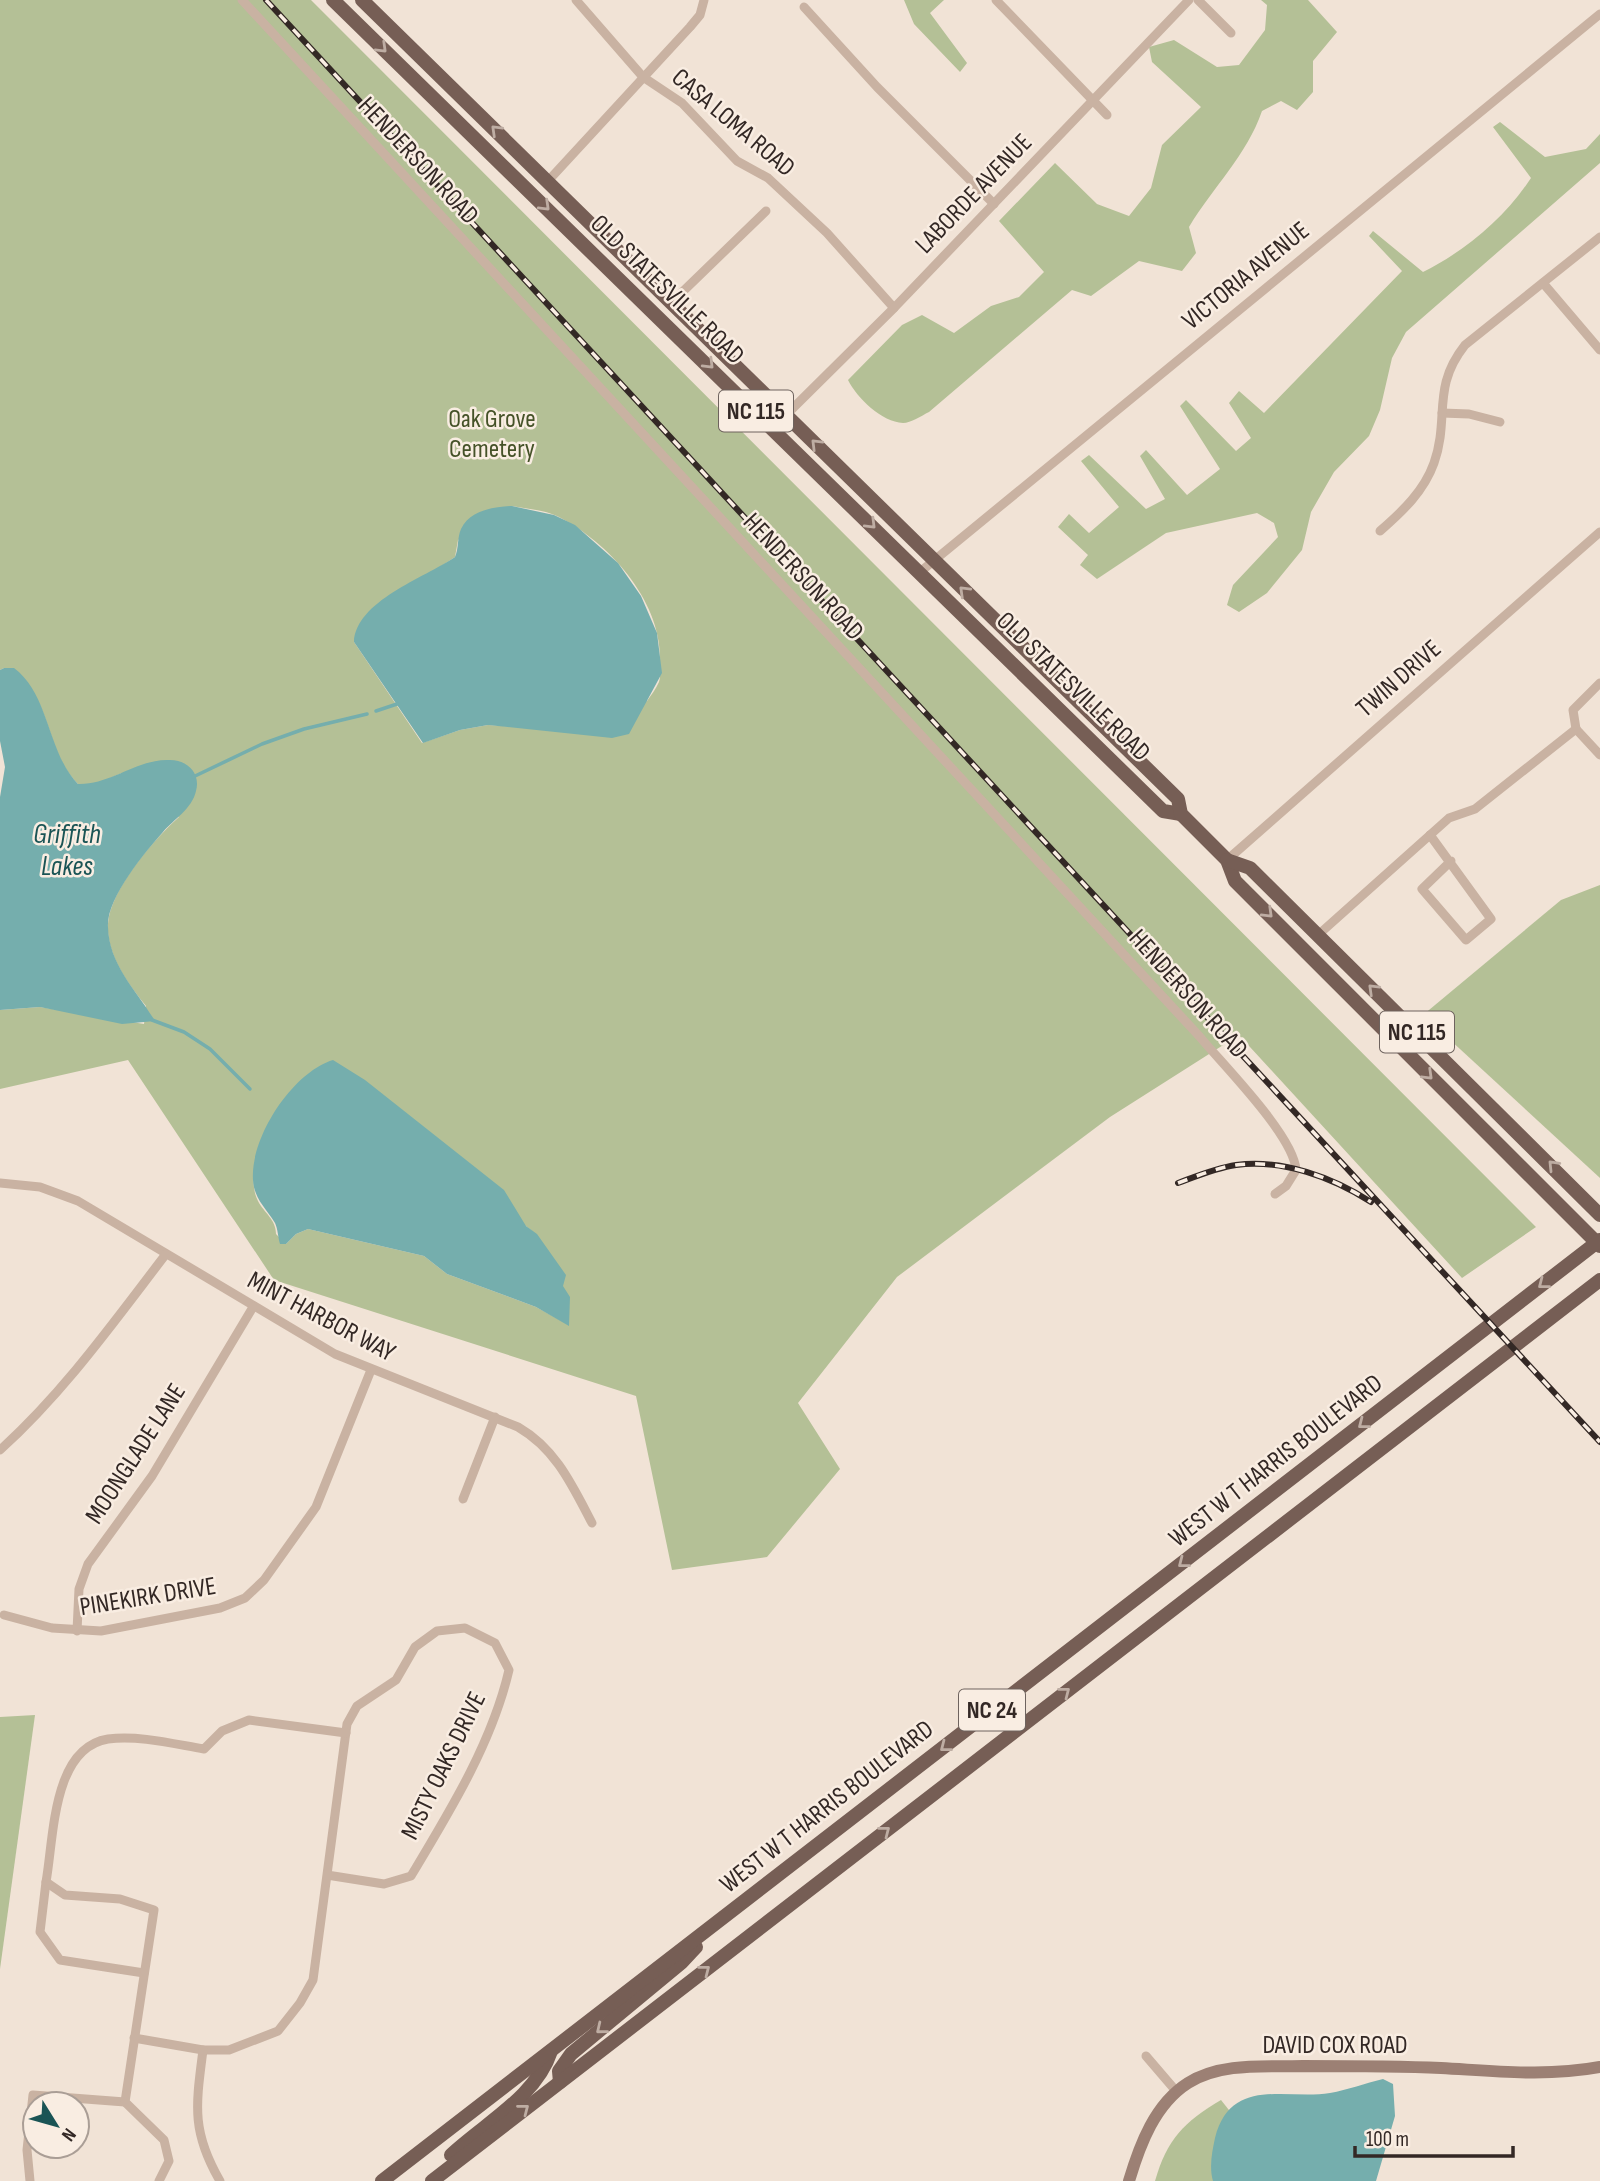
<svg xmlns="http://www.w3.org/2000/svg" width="1600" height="2181" viewBox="0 0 1600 2181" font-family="'Sofia Sans Condensed',sans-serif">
	<rect width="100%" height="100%" fill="#f1e3d6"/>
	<!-- green -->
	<g fill="#b4c096" fill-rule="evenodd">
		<path d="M0,0H311L1536,1227L1462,1278L1239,1035L1110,1117L897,1277L798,1403L840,1469L767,1557L672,1570L636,1396L274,1280L128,1060L0,1089V1010L40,1007L144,1024L146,1006C128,984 106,954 108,924C110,890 154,839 179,817L122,773L96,784H78C53,759 52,727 36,697C30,686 13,676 4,668L0,670ZM512,506C527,509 546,510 559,517C609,543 662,601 660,661C660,667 661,676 659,682C656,689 651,695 647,701L534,728L488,725L460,730L422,743L354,642L431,573L455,557L458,540ZM259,1145L526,1226C555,1248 564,1291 569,1325L536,1307L447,1274L424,1256L308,1229L296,1234L286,1244L276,1234C276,1219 264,1213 258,1201C249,1183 256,1163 259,1145Z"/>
		<polygon points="904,0 944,0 930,13 967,63 960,72 914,24"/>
		<path d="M1261,0H1308L1337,32L1313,61V92L1297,110L1281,101L1262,111C1247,155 1213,187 1189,227L1196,253L1182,271L1139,261L1091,296L1072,290L929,412C921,416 911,423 903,423C882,422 857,398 848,380L902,325L922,315L954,333L991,306L1019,297L1044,272L999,221L1055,163L1097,204L1129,216L1151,188L1162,145L1201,107L1152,62L1149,47L1174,40L1217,67L1239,65L1265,30L1267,5Z"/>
		<path d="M1500,122L1545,157L1586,149L1600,134V163L1406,332L1392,358L1380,410L1369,436L1334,472L1311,512L1302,550L1267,593L1239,612L1227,605L1233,585L1278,537L1274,523L1257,513L1166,533L1097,579L1080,565L1088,555L1058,527L1069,514L1089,533L1119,507L1081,461L1089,455L1146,509L1165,499L1140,456L1146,450L1187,495L1220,469L1180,406L1186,400L1236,451L1251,438L1229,403L1239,391L1264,413L1402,271L1369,236L1373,231L1423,272C1465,251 1505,218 1531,178L1493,127Z"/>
		<polygon points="1600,885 1600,1178 1423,1015 1561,900"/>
		<polygon points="35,1715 0,1969 0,1717"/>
		<path d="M1221,2100L1285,2181H1155C1167,2139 1184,2122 1221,2100Z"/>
	</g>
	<!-- water -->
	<g fill="#75aead">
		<path d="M512,506L554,515L575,525L618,563L641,596L657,633L662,673L629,734L612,738L488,725L460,730L423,743L354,642C356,601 424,578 455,557C459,548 457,538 461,529C470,510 494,507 512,506Z"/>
		<path d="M4,668H14C50,695 47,752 78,784C111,785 138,758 170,760C187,760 201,773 196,791C192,809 174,819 163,832C145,852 106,899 108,927C109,965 137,991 155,1021L122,1024L40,1007L0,1010V797L5,767L0,741V670Z"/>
		<path d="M333,1060L365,1080L504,1190L526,1226L537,1234L566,1275L563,1286L570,1297L569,1326L536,1307L447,1274L424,1256L308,1229L296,1234L286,1244H280C278,1238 278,1229 275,1223C266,1208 254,1199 253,1180C250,1137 293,1072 333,1060Z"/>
		<path d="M1383,2079L1393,2084L1395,2116L1376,2181H1213C1209,2167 1212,2152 1215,2138C1231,2076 1286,2100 1330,2093C1348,2090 1365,2083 1383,2079Z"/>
	</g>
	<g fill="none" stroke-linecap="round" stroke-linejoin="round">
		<!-- stream -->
		<g stroke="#75aead" stroke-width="3.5">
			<polyline points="376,711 397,704"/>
			<polyline points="193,777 262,744 304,729 367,714"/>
			<polyline points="152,1020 184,1032 210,1049 250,1089"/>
		</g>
		<!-- street -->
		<g stroke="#c9b2a2" stroke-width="9">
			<path d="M242,0L1200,1037C1224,1066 1294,1136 1296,1170L1286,1186L1275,1194"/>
			<polyline points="576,0 643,77 682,103 737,161 768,178 827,233 894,308"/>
			<polyline points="996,0 1107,115"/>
			<polyline points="1198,0 1231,33"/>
			<polyline points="804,7 877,87 994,204"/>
			<polyline points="548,181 690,27 700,15 704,0"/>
			<polyline points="1543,283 1600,350"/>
			<polyline points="672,302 766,211"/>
			<polyline points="1442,413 1469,414 1500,422"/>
			<polyline points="786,415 894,308 1189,0"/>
			<path d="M1380,531C1403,511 1424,491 1434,463C1450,417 1431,388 1465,345L1600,237"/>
			<polyline points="920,572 1600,14"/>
			<polyline points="1576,729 1600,755"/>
			<polyline points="1430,835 1491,919 1466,940 1422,889 1451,861"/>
			<polyline points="1227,860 1600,532"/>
			<polyline points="1318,935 1449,818 1475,809 1576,729 1573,710 1600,683"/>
			<path d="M0,1183L40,1187L78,1201L335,1354L518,1427C556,1449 572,1485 592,1523"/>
			<path d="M0,1450C64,1392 113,1323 166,1254"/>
			<polyline points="463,1499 495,1417"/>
			<polyline points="4,1615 52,1628 101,1631 220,1608 245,1598 264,1580 316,1507 371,1370"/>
			<polyline points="77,1631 79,1589 88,1564 152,1476 253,1307"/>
			<polyline points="46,1882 40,1932 60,1960 144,1973"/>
			<path d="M134,2038L203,2050H229L278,2031L300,2003L313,1980L347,1724L357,1706L396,1680L415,1647L437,1631L465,1628L495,1643L509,1670C492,1743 450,1811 411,1876L384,1884L327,1875"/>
			<path d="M203,2050C196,2105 191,2131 220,2181"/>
			<polyline points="1146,2056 1176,2091"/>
			<polyline points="30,2181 27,2150 33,2095 125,2102"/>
			<path d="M159,2181L169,2161L164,2140L125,2102L154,1910L120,1899L65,1895L46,1882C54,1838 52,1748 108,1739C139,1735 174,1744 204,1749L222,1731L249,1720L346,1733"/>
		</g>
		<!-- secondary -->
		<path stroke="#9c8074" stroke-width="12" d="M1129,2181C1140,2144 1155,2104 1188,2083C1221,2062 1266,2067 1303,2066C1349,2066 1395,2066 1441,2068C1495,2071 1547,2077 1600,2067"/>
		<!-- primary -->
		<g stroke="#765e55" stroke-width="14">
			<polyline points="333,0 1163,811 1181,814"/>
			<polyline points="362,0 1178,799 1181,814 1227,860 1235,881 1600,1246"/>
			<polyline points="1227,860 1250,868 1600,1215"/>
			<polyline points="560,2082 559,2071 571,2054 682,1962 696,1947"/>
			<path d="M451,2155C485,2123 536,2097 551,2051"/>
			<polyline points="382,2181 1600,1240"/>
			<polyline points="432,2181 1600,1280"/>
		</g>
		<defs>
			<g id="rail">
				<polyline points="266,0 1600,1442"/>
				<path d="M1178,1183C1197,1176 1216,1168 1236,1165C1283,1159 1332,1177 1371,1202"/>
			</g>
		</defs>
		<!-- rail casing -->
		<use href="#rail" stroke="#332825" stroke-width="6"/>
		<!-- rail -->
		<use href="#rail" stroke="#f9ede2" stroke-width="3.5" stroke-dasharray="10" stroke-linecap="butt"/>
	</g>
	<!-- one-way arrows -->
	<defs><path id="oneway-chevron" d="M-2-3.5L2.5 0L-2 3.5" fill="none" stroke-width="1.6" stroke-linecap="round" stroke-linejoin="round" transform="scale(1.75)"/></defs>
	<g stroke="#beada3">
		<use href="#oneway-chevron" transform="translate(382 48) rotate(44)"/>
		<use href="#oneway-chevron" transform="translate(496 130) rotate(-136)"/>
		<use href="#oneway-chevron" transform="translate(545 206) rotate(44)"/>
		<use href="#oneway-chevron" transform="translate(709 364) rotate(45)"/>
		<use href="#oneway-chevron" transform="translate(816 444) rotate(-135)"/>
		<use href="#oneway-chevron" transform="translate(871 524) rotate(45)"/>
		<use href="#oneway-chevron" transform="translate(964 591) rotate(-136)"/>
		<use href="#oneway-chevron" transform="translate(1268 913) rotate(44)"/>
		<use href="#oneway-chevron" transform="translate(1373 989) rotate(-136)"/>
		<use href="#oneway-chevron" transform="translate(1428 1075) rotate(44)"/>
		<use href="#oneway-chevron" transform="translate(1553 1165) rotate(-134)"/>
		<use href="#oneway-chevron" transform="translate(1543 1284) rotate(142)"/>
		<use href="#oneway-chevron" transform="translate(1363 1424) rotate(142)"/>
		<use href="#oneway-chevron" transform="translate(1183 1563) rotate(142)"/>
		<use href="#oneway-chevron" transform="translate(1065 1692) rotate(-38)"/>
		<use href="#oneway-chevron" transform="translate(945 1747) rotate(142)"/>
		<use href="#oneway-chevron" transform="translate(885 1831) rotate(-38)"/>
		<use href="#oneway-chevron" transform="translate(705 1970) rotate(-38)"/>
		<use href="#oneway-chevron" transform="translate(601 2029) rotate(141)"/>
		<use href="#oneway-chevron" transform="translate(524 2109) rotate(-38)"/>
	</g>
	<g text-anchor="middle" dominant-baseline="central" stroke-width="5" stroke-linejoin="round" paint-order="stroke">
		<!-- shield labels -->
		<g fill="#f9ede2" stroke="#6e635e" stroke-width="2">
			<rect x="719" y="390.5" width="74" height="41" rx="5"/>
			<rect x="1380" y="1011.5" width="74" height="41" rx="5"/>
			<rect x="959" y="1689.5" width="66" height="41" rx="5"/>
		</g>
		<g font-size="24" font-weight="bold" fill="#332825">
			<text x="756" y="411">NC 115</text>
			<text x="1417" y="1032">NC 115</text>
			<text x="992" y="1710">NC 24</text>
		</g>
		<!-- street labels -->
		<g font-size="26" fill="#332825" stroke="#f9ede2">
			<text transform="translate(733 123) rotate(40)">CASA LOMA ROAD</text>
			<text transform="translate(418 161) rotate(47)">HENDERSON ROAD</text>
			<text transform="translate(974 194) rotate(-46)">LABORDE AVENUE</text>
			<text transform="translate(1246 276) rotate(-39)">VICTORIA AVENUE</text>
			<text transform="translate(667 290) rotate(44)">OLD STATESVILLE ROAD</text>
			<text transform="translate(803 577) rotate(47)">HENDERSON ROAD</text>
			<text transform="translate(1399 679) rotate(-41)">TWIN DRIVE</text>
			<text transform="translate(1073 687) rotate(44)">OLD STATESVILLE ROAD</text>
			<text transform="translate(1188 994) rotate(48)">HENDERSON ROAD</text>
			<text transform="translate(321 1317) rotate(28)">MINT HARBOR WAY</text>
			<text transform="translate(136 1454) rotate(-57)">MOONGLADE LANE</text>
			<text transform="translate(1276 1461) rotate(-38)">WEST W T HARRIS BOULEVARD</text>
			<text transform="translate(148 1597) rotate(-9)">PINEKIRK DRIVE</text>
			<text transform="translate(444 1766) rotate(-64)">MISTY OAKS DRIVE</text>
			<text transform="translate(827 1807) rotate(-38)">WEST W T HARRIS BOULEVARD</text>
			<text x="1335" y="2045">DAVID COX ROAD</text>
		</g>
		<!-- park labels -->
		<g font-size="26" fill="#455228" stroke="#f9ede2">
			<text x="492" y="419">Oak Grove<tspan x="492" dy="30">Cemetery</tspan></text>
		</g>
		<!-- water labels -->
		<g font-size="28" font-style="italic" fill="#1a5455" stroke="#f9ede2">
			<text x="67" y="834">Griffith<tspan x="67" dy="32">Lakes</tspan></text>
		</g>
	</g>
	<!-- north arrow -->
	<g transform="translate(56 2125) rotate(127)"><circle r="33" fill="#f9ede2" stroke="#aa9e96" stroke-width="2"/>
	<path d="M0-5L12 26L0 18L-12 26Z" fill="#1a5455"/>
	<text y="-10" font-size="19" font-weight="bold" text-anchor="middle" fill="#332825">N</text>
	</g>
	<!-- scale -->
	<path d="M1355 2146v10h158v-10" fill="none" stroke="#332825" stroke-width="3.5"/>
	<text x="1366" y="2146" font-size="21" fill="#332825" stroke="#f9ede2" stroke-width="5" paint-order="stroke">100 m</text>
</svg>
